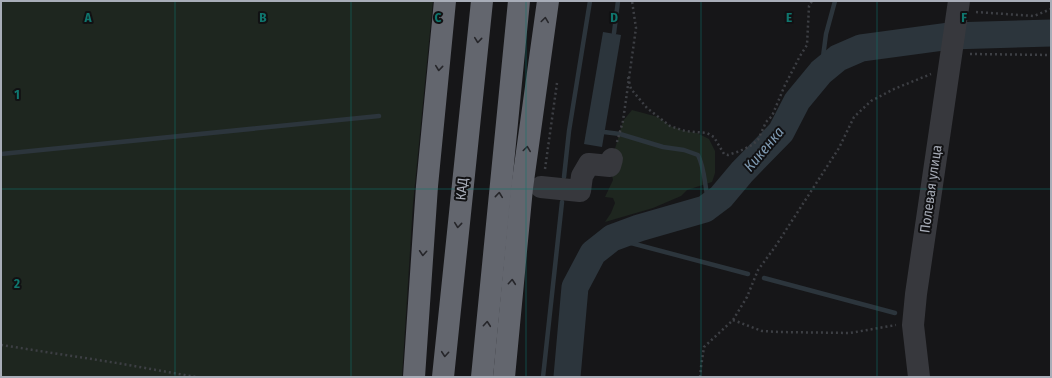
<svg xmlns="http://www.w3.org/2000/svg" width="1052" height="378" viewBox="0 0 1052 378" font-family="'Fira Sans Condensed',sans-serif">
	<rect width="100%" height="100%" fill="#161618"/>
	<!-- green -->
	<g fill="#1e261f">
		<polygon points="1,1 433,1 413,204 402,377 1,377"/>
		<polygon points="1051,29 1051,37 971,43 968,41 969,32 976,30"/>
		<polygon points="632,110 658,117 670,126 685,131 697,133 709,139 715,151 715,173 712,182 687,190 681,196 653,208 605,222 611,213 615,203 613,198 605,197 613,180 610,166 623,121"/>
	</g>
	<!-- water -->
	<polygon fill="#2c353c" points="603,32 621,35 602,147 584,144"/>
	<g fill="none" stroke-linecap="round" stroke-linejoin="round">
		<!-- stream -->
		<g stroke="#2c353c" stroke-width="4.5">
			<polyline points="614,33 618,1"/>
			<polyline points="821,72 826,34 835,1"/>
			<path d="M604,132L620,134L663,147L684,150L698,155C706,171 704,189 710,206"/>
			<polyline points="1,154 379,116"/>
			<polyline points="564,177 569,131 590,1"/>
			<polyline points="612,238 748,274"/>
			<polyline points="764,278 895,313"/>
			<polyline points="543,377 562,202"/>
		</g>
		<!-- river -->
		<polyline stroke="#2c353c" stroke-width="27" points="567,377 575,287 593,253 612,238 639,228 705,209 721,197 742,172 781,132 797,101 821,72 838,58 861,48 950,36 1051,33"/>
		<!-- path -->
		<g stroke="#3d3f44" stroke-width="2.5" stroke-dasharray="2 3" stroke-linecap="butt">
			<polyline points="976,12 1034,16 1051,9"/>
			<polyline points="970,54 1051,55"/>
			<polyline points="628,77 631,89 647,108 670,126 685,131 707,133 714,137 724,154 728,155 740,151 752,145 758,140 766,122 772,116 785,85 800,56 807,45 809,6 812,1"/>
			<polyline points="617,142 623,121 636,28 632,1"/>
			<polyline points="545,169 557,83"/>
			<polyline points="733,320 762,331 779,332 850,333 896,325"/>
			<polyline points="1,345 117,363 196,377"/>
			<polyline points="700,377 701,367 704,347 733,320 747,297 758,270 775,247 839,148 854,117 871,101 894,89 931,74"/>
		</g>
		<!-- minor -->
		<g stroke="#37383d" stroke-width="22">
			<polyline points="541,187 580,191 582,176 589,164 610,166 612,159"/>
			<polyline points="919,377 913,325 916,294 959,1"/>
		</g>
		<!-- highway -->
		<g stroke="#63666e" stroke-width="22">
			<polyline points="414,377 427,186 445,1"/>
			<polyline points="443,377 482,1"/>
			<polyline points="482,377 519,1"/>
			<polyline points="504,377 522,188 548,1"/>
		</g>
	</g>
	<!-- one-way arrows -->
	<defs><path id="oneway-chevron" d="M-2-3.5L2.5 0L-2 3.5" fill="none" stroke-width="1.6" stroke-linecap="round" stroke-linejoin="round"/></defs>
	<g stroke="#26262a">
		<use href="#oneway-chevron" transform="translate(545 20) rotate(-82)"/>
		<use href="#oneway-chevron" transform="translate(478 40) rotate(96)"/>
		<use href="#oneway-chevron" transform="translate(439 68) rotate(96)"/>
		<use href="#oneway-chevron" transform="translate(527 149) rotate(-82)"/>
		<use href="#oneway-chevron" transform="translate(499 195) rotate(-84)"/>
		<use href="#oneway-chevron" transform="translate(458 225) rotate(96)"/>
		<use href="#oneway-chevron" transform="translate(423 253) rotate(94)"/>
		<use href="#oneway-chevron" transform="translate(512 282) rotate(-85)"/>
		<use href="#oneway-chevron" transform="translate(487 324) rotate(-85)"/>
		<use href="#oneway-chevron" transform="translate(445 354) rotate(95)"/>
	</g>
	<!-- grid -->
	<path fill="none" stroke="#0f766e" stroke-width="1" stroke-opacity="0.55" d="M175,1V377M351,1V377M526,1V377M701,1V377M877,1V377M1,189H1051"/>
	<g text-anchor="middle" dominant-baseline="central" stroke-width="4" stroke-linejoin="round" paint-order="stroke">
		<!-- street labels -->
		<g font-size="14" fill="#a8adb8" stroke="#111113">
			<text transform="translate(462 189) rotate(-84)">КАД</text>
			<text transform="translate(931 189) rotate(-82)">Полевая улица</text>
		</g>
		<!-- water labels -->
		<g font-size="15" font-style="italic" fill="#7f9bb3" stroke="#111113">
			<text transform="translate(764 149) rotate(-50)">Кикенка</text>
		</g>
	</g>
	<g font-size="13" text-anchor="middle" font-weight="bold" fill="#0f766e" stroke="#111113" stroke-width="4" stroke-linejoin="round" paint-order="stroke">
		<text x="88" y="22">A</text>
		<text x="263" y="22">B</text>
		<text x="438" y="22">C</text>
		<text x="614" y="22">D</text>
		<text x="789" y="22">E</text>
		<text x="964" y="22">F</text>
		<text x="17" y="99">1</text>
		<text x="17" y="288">2</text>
	</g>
	<!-- border -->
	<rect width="1052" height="378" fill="none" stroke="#a8adb8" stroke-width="4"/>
</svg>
